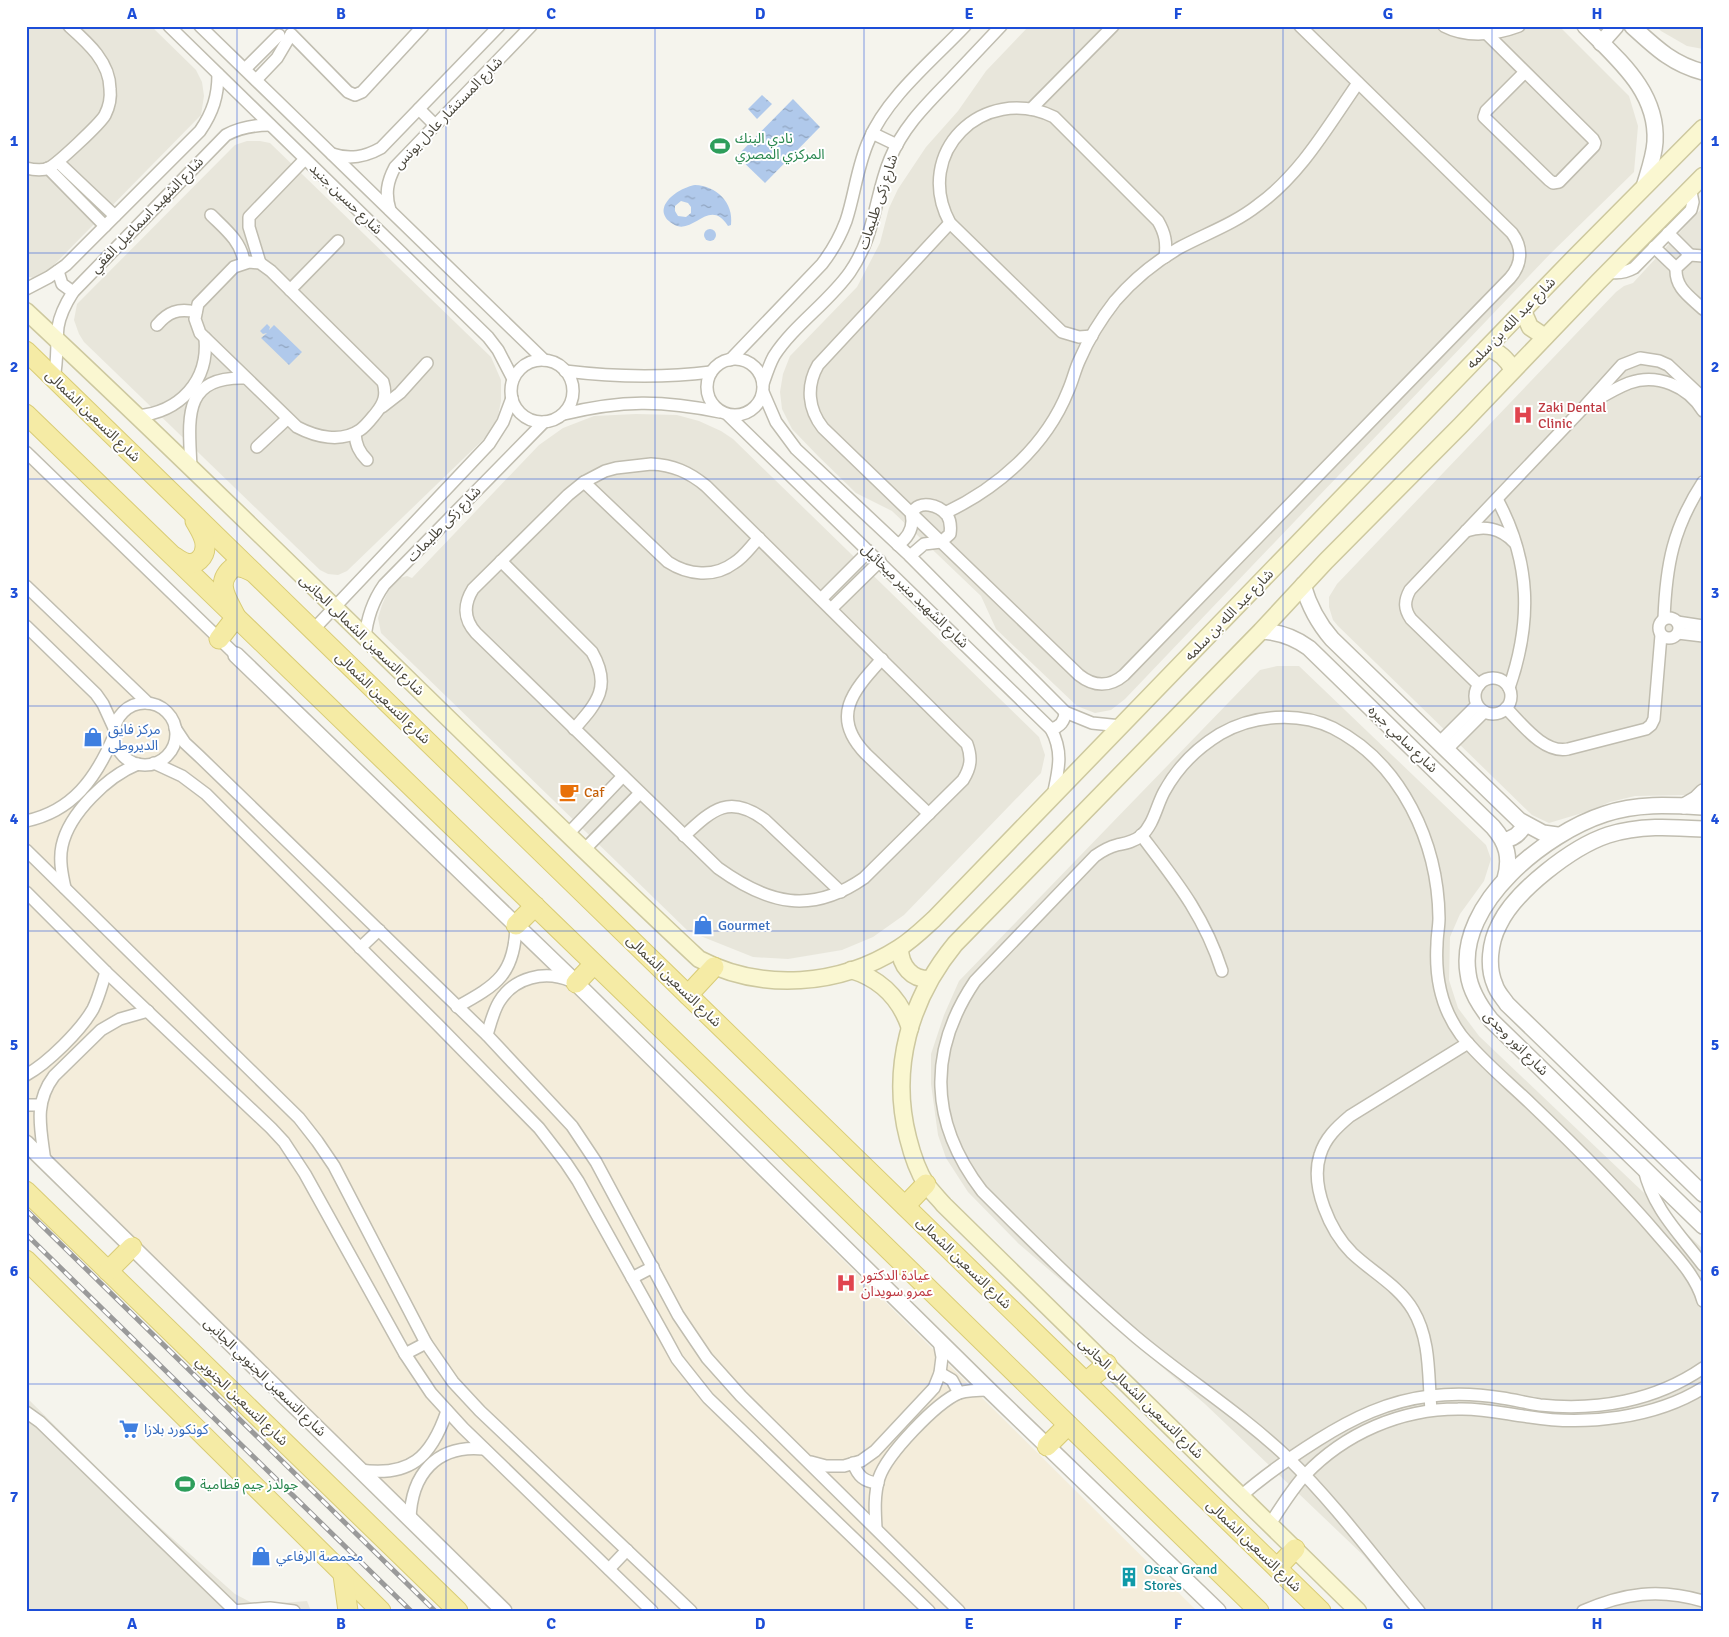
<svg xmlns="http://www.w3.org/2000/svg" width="1729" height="1637" viewBox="0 0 1729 1637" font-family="Signika,'Noto Sans Arabic',sans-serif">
	<defs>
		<pattern id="water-ripples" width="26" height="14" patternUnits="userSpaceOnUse" patternTransform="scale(1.25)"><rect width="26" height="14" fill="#b0c9eb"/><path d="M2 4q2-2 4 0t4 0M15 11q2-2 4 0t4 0" fill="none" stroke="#91a5c0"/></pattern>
	</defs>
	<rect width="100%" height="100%" fill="#f5f4ed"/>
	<!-- residential -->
	<g fill="#e8e6db">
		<polygon points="26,26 151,26 196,70 202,82 204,96 201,115 45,274 33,278 26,276"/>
		<polygon points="1029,26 1559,26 1629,96 1638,126 1634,172 1550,254 1125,699 1111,710 1095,713 1077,706 996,629 981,596 892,511 856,493 818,456 792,429 782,409 780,392 783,374 790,356 857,287 880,243 889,208 898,189 926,147 958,111 986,71"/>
		<polygon points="1656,26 1703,26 1703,49 1687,46 1661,31"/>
		<polygon points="247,141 260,141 270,143 491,357 501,380 501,401 498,416 490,433 347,571 338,575 328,574 320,570 84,342 79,334 74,320 77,304 235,145"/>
		<polygon points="1703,207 1703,784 1688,795 1635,796 1610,802 1589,811 1549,823 1532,815 1338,626 1333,620 1329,607 1329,597 1337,584 1616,292 1624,286 1633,283"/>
		<polygon points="636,414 677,415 699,421 721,431 733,439 1039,737 1045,755 1041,773 904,915 873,937 842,950 788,959 753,957 688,931 381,633 378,618 382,605 388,591 400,578 407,576 412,578 539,445 563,428 594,416"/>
		<polygon points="1277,666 1299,666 1486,845 1491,859 1484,881 1460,914 1450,937 1449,980 1458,1008 1479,1036 1703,1249 1703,1611 1410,1611 1364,1556 1205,1404 1019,1244 968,1192 946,1158 938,1135 931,1084 931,1054 944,1015 959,981 1260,670"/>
		<polygon points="26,1397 137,1507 235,1594 256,1605 307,1601 311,1611 26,1611"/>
	</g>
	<!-- commercial -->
	<polygon fill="#f4eddb" points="26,450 1197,1611 511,1611 26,1136"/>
	<!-- water -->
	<g fill="url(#water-ripples)" fill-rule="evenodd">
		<polygon points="762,95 772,104 757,119 748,109"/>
		<polygon points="793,99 820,127 765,183 737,156"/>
		<path d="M695,185C716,186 734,202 731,225L728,226C709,196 693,237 673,224C649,209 677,188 695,185ZM681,201L688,203L691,207V213L686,217L678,216L675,211V206Z"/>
		<circle cx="710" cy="235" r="6"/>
		<polygon points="267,324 270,327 269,330 274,325 302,352 289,365 261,338 267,333 263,334 260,331"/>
	</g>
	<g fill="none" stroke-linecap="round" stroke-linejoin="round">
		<defs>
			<g id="minor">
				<polyline points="169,26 488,337 498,350 513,379"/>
				<polyline points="200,26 544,360"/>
				<path d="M1444,26C1467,38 1495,35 1519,26"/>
				<polyline points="291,34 348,92 355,95 362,92 423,26"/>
				<polyline points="1487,34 1593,139 1595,143 1594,146 1559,182 1553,183 1549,180 1484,117 1486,111 1525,72"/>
				<polyline points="245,69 279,35"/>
				<polyline points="256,80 277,58 290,36"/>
				<polyline points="419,109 435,125"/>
				<polyline points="1031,109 1113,26"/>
				<polyline points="872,133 897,145"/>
				<path d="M332,154C350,160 365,157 381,148L499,26"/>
				<polyline points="58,162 115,216"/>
				<path d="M26,168C34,170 42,171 49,168C58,163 100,124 105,115C109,107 111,97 110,89C110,62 87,42 69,26"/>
				<polyline points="48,168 105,226"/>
				<path d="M390,210C385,194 387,182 395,167L531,26"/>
				<path d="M211,215C225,229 241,241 244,262"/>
				<path d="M950,223L818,365C806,386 808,409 823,428L1079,675C1094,687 1110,687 1124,675L1510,278C1522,264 1523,248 1512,233L1300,26"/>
				<polyline points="1668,233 1690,255"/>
				<polyline points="1654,247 1676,268"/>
				<path d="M1703,256L1690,255L1676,268C1675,288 1689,296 1703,309"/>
				<path d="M249,262L260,263L271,271L383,382C387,395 384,403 376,413C371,419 366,426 360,430C341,443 316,437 297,427L200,333L195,319L198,304L234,267Z"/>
				<polyline points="260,263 249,227 249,217 305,159"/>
				<polyline points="58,271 62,284 73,292"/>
				<path d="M1608,272C1618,274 1625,273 1634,268L1691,210L1693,202L1690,187"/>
				<path d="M26,289L49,277L66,265L200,131C213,112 218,96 218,74"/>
				<polyline points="290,290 338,241"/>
				<path d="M157,325C168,312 178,308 196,312"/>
				<path d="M1092,336L1079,337L1062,332L950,223C912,153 983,83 1054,117L1158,221C1165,233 1167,243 1165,257"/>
				<circle cx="735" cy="387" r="28"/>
				<path d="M730,360L822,264C832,251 840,237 846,221C855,194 857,166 869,140C887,97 933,60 965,26"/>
				<circle cx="542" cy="391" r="31"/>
				<path d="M565,371C615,377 662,378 711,372"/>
				<path d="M54,378C58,359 56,345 58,327C60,314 66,303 73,292L226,135C241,127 254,125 270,125"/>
				<path d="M763,384C766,375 769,365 774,356C794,325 829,302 850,272C876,234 874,198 890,159C903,127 926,105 949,81C966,63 984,44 1001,26"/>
				<polyline points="763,392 776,422 796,449 910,556 1065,712 1092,723 1121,726"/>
				<path d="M1591,403C1603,396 1616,388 1629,383C1657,373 1688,386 1703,411"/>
				<polyline points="382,407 400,393 427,363"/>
				<path d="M564,414C621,400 662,400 720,412"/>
				<path d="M728,415L1051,729C1064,753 1058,771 1053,796"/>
				<path d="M137,416C180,412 209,381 205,338"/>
				<path d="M355,434C356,445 359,452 367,460"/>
				<polyline points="257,447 287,419"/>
				<polyline points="26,452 236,655"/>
				<path d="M651,464C673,465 689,472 706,486L967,744C972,758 971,767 963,780L864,878C811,915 768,904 718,868L476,633C464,620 463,605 473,589L568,495L584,482L605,471L616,468Z"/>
				<path d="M191,468C189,420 181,376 245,378"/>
				<path d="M584,482L668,562C688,575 714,578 734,563C744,557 751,546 759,538"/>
				<path d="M1497,499C1531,562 1532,622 1509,688"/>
				<path d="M945,513C998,488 1046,446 1068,391C1073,380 1075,369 1080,359C1089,338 1101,319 1115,301C1133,280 1155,262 1179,248C1205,234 1234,224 1258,205C1301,174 1328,126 1358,83"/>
				<path d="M1466,531C1485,525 1500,528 1514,542"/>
				<path d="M898,545C906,539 912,532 912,521C912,519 911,516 912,513C919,499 939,505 947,515C951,521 951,527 950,534L941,542L924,544L910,556"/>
				<path d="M501,561L592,652C612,687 597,703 574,729"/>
				<polyline points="26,586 148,703"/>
				<polyline points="821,599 869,551"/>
				<polyline points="831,609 880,561"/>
				<circle cx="1669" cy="628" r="10"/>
				<path d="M1664,619C1666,565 1673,528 1703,482"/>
				<polyline points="1677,622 1703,626"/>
				<polyline points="26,626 96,694 103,704 114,728"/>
				<polyline points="313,630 489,444 503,422 512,398"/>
				<polyline points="1678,633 1703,636"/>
				<path d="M365,638C367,618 372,602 384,585L544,422"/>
				<path d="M882,659C854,690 829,716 866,754L929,814"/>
				<circle cx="1493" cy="696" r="18"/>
				<path d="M1479,685L1411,619C1404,609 1404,601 1410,590L1585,406L1622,365L1640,358L1659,361L1668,365L1703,398"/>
				<circle cx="145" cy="734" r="31"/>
				<path d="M1506,708C1522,724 1544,754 1568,749L1646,729L1651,725L1654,719L1661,635"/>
				<polyline points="175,728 185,743 199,756 487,1035 572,1126 596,1162 678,1315 707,1358 741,1396 959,1611"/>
				<path d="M1051,729C1060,727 1065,721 1065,712"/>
				<polyline points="1439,743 1477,705"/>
				<polyline points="1446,750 1484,712"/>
				<polyline points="154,763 182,776 206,794 437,1024 539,1128 566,1163 578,1181 665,1337 677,1359 708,1398 929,1611"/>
				<path d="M26,821C73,811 96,778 114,736"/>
				<polyline points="567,835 623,776"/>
				<path d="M1141,835C1176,881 1204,915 1222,971"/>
				<path d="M684,836C712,810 729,793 765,820L841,892"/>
				<polyline points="26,850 299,1118 317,1141 334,1166 426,1343 453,1382 480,1411 691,1611"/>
				<polyline points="583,851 640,793"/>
				<path d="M65,888C62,874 59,860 62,846C69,813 108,776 138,764"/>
				<polyline points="26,892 106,972 271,1128 284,1142 305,1174 405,1354 431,1393 463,1428 652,1611"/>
				<polyline points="360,948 379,930"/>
				<path d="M457,1007C497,985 515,974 516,925"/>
				<path d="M487,1035C490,1025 493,1012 499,1002C514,977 545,970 571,981"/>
				<path d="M26,1075C48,1063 81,1030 93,1009C99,997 102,984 106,972"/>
				<polyline points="26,1105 40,1105"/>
				<path d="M45,1162C41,1129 33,1104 54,1076L101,1030L120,1019L148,1011"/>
				<path d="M1644,1169C1653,1209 1679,1233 1703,1265"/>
				<polyline points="632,1278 653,1267"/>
				<polyline points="405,1354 426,1343"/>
				<polyline points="940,1373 952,1380 959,1393"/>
				<path d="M1431,1410C1428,1377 1431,1340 1413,1310C1399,1286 1372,1272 1352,1253C1330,1231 1310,1186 1320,1155C1325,1138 1337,1127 1350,1116L1468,1043"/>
				<polyline points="26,1412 40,1422 234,1610"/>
				<polyline points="811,1462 826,1466 844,1466 861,1461 875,1451 934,1388 940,1373 942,1357 939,1341"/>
				<path d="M853,1463C858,1476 864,1482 878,1483"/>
				<path d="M360,1470C410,1477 431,1458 447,1411"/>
				<path d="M1241,1496C1265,1475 1291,1457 1318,1440C1353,1418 1388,1401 1430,1396C1454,1393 1479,1394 1502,1398C1515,1400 1527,1403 1540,1405C1597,1411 1655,1401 1703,1368"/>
				<path d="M410,1520C411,1475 436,1444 484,1449"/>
				<path d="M1270,1524C1281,1507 1292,1489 1305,1475C1345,1433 1401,1409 1458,1409C1483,1408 1506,1414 1530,1417C1585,1426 1655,1418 1703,1388"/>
				<path d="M876,1528C875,1511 874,1495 879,1478C887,1454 936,1403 959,1393C969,1390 979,1390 989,1390"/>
				<polyline points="609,1569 627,1550"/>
				<polyline points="232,1611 270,1608 294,1611"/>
				<path d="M1419,1611C1376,1560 1337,1506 1289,1459C1242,1414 1186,1379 1136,1337C1082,1291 1032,1241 982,1191C930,1123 927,1052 975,981L1095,856C1102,851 1109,847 1117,845C1126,843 1133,842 1141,836C1154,824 1156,807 1164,792C1177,768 1197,748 1220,734C1253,715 1298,711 1333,728C1402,763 1438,843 1439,918C1439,927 1437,935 1437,944C1435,976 1441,1008 1461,1035C1481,1060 1507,1081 1530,1103C1574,1145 1617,1187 1657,1234C1674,1254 1696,1275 1703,1301"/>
				<path d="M1583,1611C1624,1593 1659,1588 1703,1601"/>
			</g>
			<g id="tertiary">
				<path d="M1585,26C1617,59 1658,91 1655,142C1654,157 1648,173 1644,187"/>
				<path d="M1632,26C1655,47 1672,64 1703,72"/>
				<polyline points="1601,43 1616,26"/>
				<path d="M1303,585C1309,606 1318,623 1332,639L1519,820L1543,833L1557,835"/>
				<path d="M1261,631C1280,632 1294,637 1309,648L1493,827C1507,843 1511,858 1505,879"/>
				<polyline points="236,655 576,983 989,1390 1218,1611"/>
				<polyline points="1684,806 1696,799 1703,792"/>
				<path d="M1703,807C1669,805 1637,803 1605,814C1546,833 1457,903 1468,973C1470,991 1480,1006 1491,1020L1703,1226"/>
				<path d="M1703,829C1671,827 1639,825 1608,835C1572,847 1515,891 1499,925C1490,942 1487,967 1495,985C1497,992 1503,998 1507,1004L1703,1194"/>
				<path d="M1503,840C1514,839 1520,834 1525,824"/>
				<polyline points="26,1143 504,1611"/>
			</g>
			<g id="secondary">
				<path d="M26,311C254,523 471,746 699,959C762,992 840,986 899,948C912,940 923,929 934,919L1569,263L1703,128"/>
				<polyline points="1523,311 1530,327 1545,337"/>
				<path d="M1487,348C1500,352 1507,359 1513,370"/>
				<path d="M900,948C900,966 912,980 930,979"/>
				<path d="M851,970C881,979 900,998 910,1028"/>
				<path d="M1358,1611L944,1205C938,1198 931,1191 926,1184C917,1170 912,1154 908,1138C890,1068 910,999 955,944L1261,631L1326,561L1461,425L1598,282L1703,176"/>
			</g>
			<g id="primary">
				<polyline points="26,351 1321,1611"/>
				<polyline points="26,414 723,1088 1259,1611"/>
				<path d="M175,557C178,559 182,562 186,563C196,566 205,557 205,547C206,538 199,528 195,521"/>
				<path d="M219,639L236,617C227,598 213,582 235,566L244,568L253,572"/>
				<polyline points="516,925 535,906"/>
				<polyline points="576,983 594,964"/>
				<polyline points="688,995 714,967"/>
				<polyline points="26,1191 458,1611"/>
				<polyline points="905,1206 926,1184"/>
				<polyline points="26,1260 381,1611"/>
				<polyline points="108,1271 132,1247"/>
				<polyline points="1086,1382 1107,1364"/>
				<polyline points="1047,1446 1068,1425"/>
				<polyline points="1277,1568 1295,1549"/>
				<polyline points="343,1575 348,1611"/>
			</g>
		</defs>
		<!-- minor casing -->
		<use href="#minor" stroke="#c0bdb0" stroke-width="14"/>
		<!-- tertiary casing -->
		<use href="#tertiary" stroke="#c0bdb0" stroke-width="18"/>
		<!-- secondary casing -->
		<use href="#secondary" stroke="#cdc89f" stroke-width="19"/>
		<!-- primary casing -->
		<use href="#primary" stroke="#d9cc76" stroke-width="21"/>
		<!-- minor -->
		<use href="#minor" stroke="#fff" stroke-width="11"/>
		<!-- tertiary -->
		<use href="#tertiary" stroke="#fff" stroke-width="15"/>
		<!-- secondary -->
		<use href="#secondary" stroke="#faf7d1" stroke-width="16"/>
		<!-- primary -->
		<use href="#primary" stroke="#f5eba5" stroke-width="19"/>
		<defs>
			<g id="rail">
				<polyline points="26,1210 435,1611"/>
				<polyline points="26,1234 411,1611"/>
			</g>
		</defs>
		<!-- rail casing -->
		<use href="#rail" stroke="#9a9a9a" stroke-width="5"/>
		<!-- rail -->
		<use href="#rail" stroke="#fff" stroke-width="3" stroke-dasharray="9" stroke-linecap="butt"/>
	</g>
	<!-- grid -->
	<path fill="none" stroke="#1d4ed8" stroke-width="1" stroke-opacity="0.55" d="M237,26V1611M446,26V1611M655,26V1611M864,26V1611M1074,26V1611M1283,26V1611M1492,26V1611M26,253H1703M26,479H1703M26,706H1703M26,931H1703M26,1158H1703M26,1384H1703"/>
	<!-- icons -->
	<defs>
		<symbol id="stadium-bare" viewBox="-9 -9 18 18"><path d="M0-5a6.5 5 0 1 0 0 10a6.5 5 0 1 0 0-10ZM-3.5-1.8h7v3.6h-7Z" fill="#2e9e5b" stroke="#fff" stroke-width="2.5" paint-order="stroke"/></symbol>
		<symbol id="hospital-bare" viewBox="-9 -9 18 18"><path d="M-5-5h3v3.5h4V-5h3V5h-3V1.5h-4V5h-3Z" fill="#e0444e" stroke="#fff" stroke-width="2.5" paint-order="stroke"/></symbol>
		<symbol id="shop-bare" viewBox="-9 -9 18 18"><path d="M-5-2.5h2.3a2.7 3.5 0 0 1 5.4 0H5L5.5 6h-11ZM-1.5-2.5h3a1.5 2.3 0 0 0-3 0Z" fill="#3f7fe0" stroke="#fff" stroke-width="2.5" paint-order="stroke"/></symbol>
		<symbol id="cafe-bare" viewBox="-9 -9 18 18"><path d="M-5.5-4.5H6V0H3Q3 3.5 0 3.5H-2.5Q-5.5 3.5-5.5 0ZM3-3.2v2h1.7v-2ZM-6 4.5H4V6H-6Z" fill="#e8710a" stroke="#fff" stroke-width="2.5" paint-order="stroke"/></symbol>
		<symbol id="supermarket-bare" viewBox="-9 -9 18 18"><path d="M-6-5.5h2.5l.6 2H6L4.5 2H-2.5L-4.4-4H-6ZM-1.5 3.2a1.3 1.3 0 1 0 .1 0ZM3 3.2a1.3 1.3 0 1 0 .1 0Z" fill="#3f7fe0" stroke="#fff" stroke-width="2.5" paint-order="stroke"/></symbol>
		<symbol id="building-bare" viewBox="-9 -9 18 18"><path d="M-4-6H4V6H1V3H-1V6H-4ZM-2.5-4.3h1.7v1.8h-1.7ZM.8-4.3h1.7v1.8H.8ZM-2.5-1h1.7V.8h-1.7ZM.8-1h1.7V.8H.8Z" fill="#0f9aa8" stroke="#fff" stroke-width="2.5" paint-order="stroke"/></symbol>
	</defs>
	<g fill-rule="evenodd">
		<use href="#stadium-bare" x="706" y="132" width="28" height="28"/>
		<use href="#hospital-bare" x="1509" y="401" width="28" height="28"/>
		<use href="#shop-bare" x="79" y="723" width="28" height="28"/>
		<use href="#cafe-bare" x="555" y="778" width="28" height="28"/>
		<use href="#shop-bare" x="689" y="911" width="28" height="28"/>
		<use href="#hospital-bare" x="832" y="1269" width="28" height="28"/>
		<use href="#supermarket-bare" x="115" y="1415" width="28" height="28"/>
		<use href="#stadium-bare" x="171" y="1470" width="28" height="28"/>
		<use href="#shop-bare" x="247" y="1542" width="28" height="28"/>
		<use href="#building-bare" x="1115" y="1563" width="28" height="28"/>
	</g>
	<g text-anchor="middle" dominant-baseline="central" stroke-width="4" stroke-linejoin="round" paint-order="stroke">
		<!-- street labels -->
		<g font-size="14" fill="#49463b" stroke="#fff">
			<text transform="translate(448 113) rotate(-46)">شارع المستشار عادل يونس</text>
			<text transform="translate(346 199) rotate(44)">شارع حسين جنيد</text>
			<text transform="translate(878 202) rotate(-72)">شارع زكى طليمات</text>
			<text transform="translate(147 215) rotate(-46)">شارع الشهيد اسماعيل الفقي</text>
			<text transform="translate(1511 323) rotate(-46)">شارع عبد الله بن سلمه</text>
			<text transform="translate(93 416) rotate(44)">شارع التسعين الشمالى</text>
			<text transform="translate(444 524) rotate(-46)">شارع زكى طليمات</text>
			<text transform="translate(915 596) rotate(44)">شارع الشهيد منير ميخائيل</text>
			<text transform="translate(1229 615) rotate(-46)">شارع عبد الله بن سلمه</text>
			<text transform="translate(362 635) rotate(44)">شارع التسعين الشمالى الجانبى</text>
			<text transform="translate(383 698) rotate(44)">شارع التسعين الشمالى</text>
			<text transform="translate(1403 739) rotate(44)">شارع سامي جبره</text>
			<text transform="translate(674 981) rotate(44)">شارع التسعين الشمالى</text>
			<text transform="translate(1516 1043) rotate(45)">شارع انور وجدى</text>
			<text transform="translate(964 1263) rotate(44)">شارع التسعين الشمالى</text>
			<text transform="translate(265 1377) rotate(44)">شارع التسعين الجنوبي الجانبى</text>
			<text transform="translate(1141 1398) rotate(44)">شارع التسعين الشمالى الجانبى</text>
			<text transform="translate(242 1401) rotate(44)">شارع التسعين الجنوبي</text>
			<text transform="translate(1254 1546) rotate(44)">شارع التسعين الشمالى</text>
		</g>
		<!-- leisure labels -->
		<g font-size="14" fill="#27864d" stroke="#fff" text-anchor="start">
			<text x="735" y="138">نادي البنك<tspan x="735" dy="16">المركزي المصري</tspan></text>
			<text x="200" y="1484">جولدز جيم قطامية</text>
		</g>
		<!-- health labels -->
		<g font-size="14" fill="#be3a42" stroke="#fff" text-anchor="start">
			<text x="1538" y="407">Zaki Dental<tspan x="1538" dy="16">Clinic</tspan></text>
			<text x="861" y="1275">عيادة الدكتور<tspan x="861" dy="16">عمرو سويدان</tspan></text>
		</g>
		<!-- shop labels -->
		<g font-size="14" fill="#366cbe" stroke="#fff" text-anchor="start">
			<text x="108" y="729">مركز فايق<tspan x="108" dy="16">الديروطى</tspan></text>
			<text x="718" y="925">Gourmet</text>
			<text x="144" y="1429">كونكورد بلازا</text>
			<text x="276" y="1556">محمصة الرفاعي</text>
		</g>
		<!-- food labels -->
		<g font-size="14" fill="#c56008" stroke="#fff" text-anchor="start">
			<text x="584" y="792">Caf</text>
		</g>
		<!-- culture labels -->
		<g font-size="14" fill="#0d838f" stroke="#fff" text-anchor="start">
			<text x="1144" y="1569">Oscar Grand<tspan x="1144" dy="16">Stores</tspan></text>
		</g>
	</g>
	<!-- border -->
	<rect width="1729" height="1637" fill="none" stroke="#ffffff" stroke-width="55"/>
	<rect x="28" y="28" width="1674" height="1582" fill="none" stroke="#1d4ed8" stroke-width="2"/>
	<g font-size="16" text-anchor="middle" font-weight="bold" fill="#1d4ed8">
		<text x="132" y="19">A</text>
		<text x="341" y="19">B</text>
		<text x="551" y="19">C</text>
		<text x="760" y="19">D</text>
		<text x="969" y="19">E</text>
		<text x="1178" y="19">F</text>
		<text x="1388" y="19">G</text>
		<text x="1597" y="19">H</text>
		<text x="14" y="146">1</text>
		<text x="1715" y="146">1</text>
		<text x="14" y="372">2</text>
		<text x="1715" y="372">2</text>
		<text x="14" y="598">3</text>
		<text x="1715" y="598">3</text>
		<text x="14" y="824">4</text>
		<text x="1715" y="824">4</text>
		<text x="14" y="1050">5</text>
		<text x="1715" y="1050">5</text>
		<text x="14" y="1276">6</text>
		<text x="1715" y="1276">6</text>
		<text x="14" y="1502">7</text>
		<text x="1715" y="1502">7</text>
		<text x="132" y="1629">A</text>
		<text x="341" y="1629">B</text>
		<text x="551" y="1629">C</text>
		<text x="760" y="1629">D</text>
		<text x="969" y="1629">E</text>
		<text x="1178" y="1629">F</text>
		<text x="1388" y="1629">G</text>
		<text x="1597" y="1629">H</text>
	</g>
</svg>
